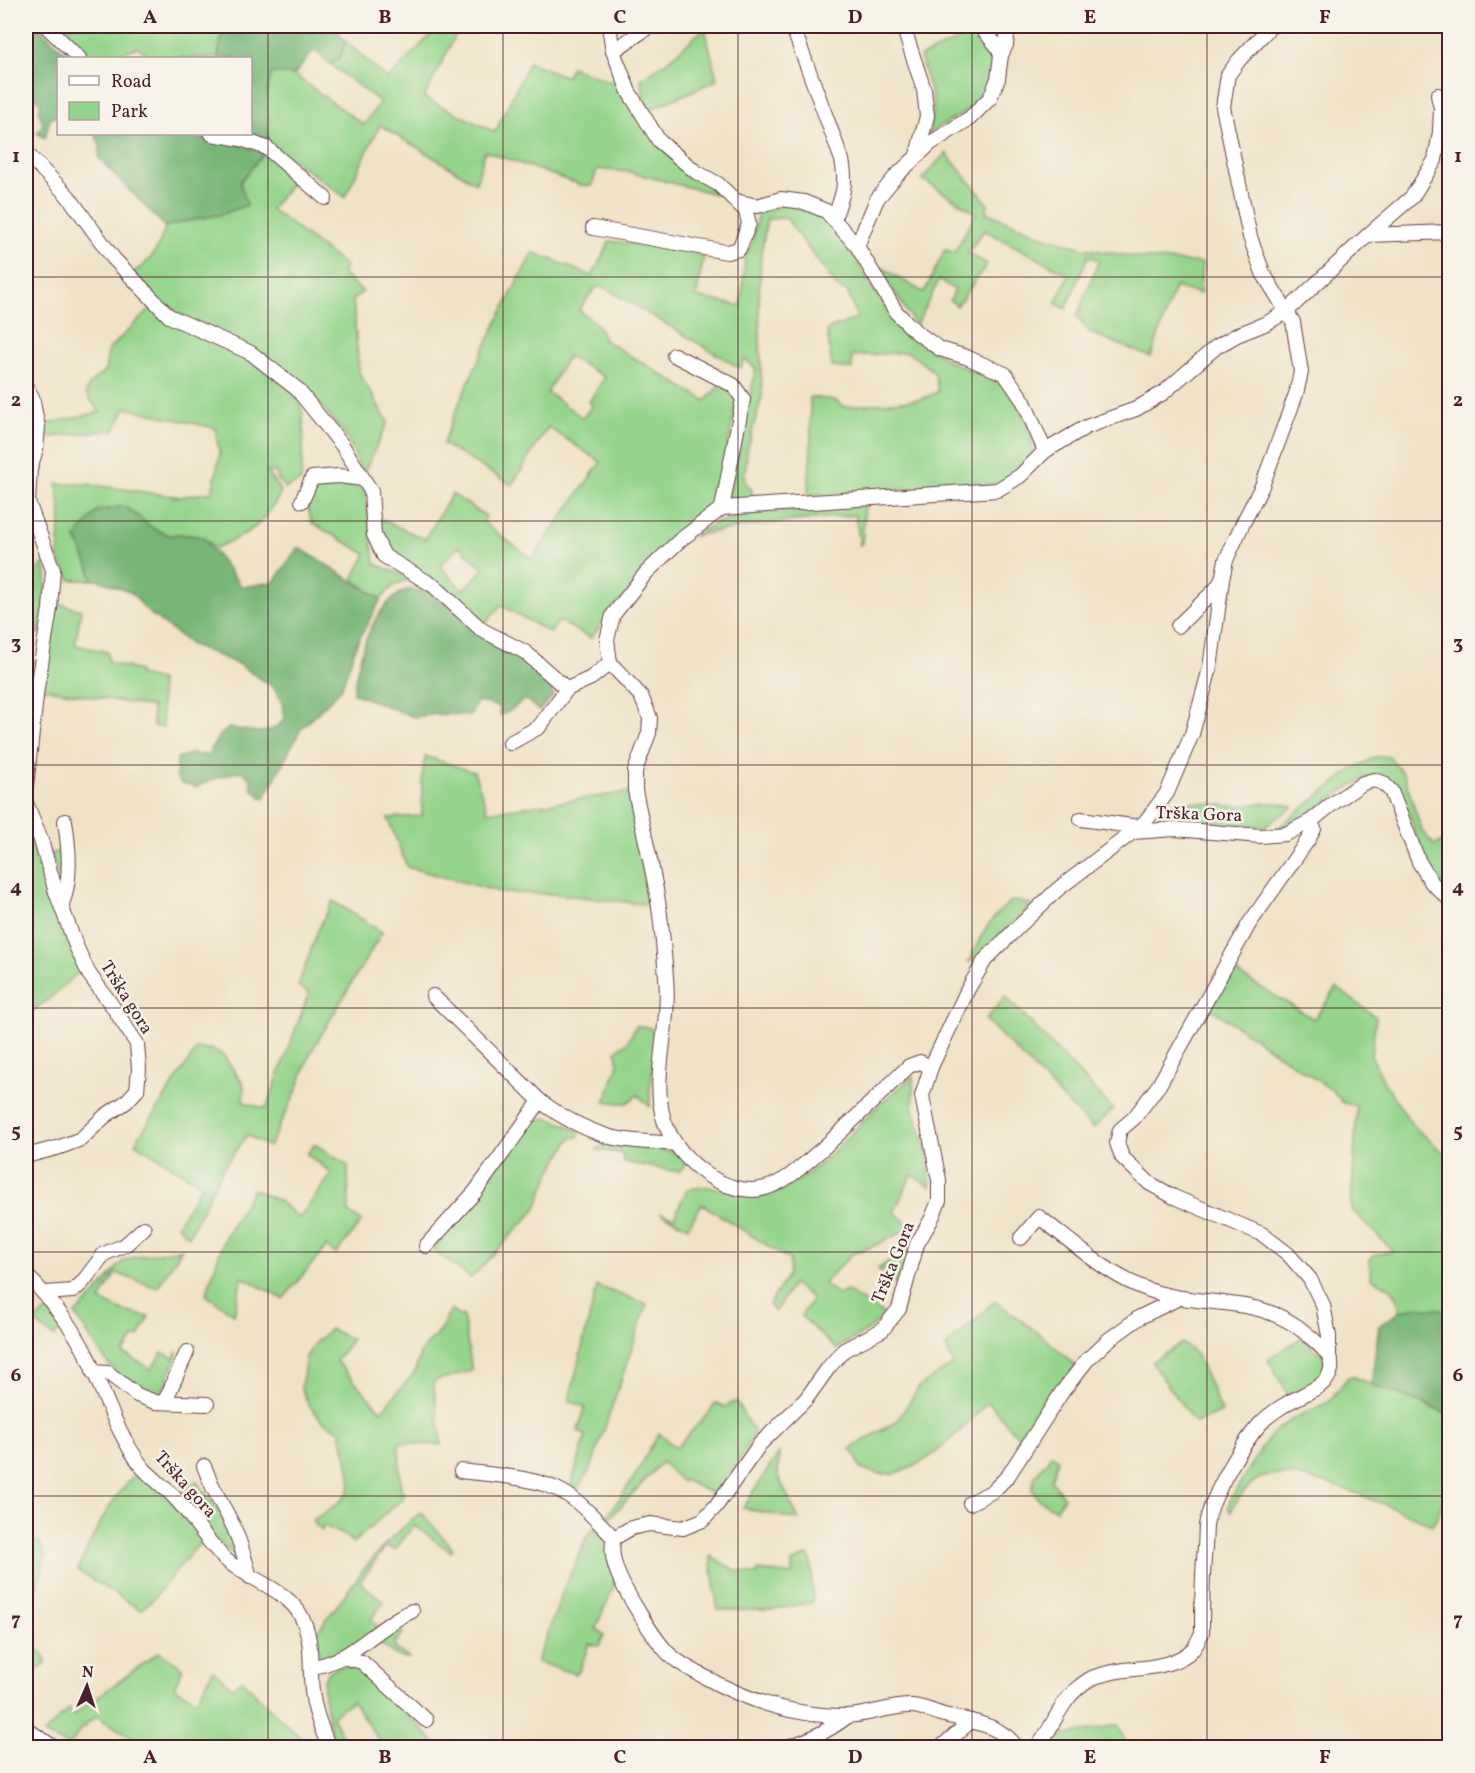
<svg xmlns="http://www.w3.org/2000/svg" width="1475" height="1773" viewBox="0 0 1475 1773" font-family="Vollkorn,serif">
	<rect width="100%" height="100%" fill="#f7f3e8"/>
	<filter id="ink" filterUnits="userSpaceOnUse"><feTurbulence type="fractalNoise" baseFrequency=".0167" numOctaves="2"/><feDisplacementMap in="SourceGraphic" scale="12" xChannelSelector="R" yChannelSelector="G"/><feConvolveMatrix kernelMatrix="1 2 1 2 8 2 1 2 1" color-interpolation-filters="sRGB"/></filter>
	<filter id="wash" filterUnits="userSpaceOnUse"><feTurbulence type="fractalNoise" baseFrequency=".008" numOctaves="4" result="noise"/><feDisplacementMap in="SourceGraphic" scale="24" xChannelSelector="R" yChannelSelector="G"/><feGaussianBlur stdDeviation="1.35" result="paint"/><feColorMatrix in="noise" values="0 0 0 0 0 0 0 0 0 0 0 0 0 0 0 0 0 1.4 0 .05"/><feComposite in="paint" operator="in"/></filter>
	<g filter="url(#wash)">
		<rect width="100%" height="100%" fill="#f0e2c6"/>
		<!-- green -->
		<g fill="#94d48b" stroke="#6f7a5b" stroke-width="1.5" fill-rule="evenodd">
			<polygon points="56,26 223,26 218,58 151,58 138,47 119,54 115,58 87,58"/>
			<polygon points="439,26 460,26 424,98 495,132 529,62 567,77 571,67 619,85 634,110 672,159 723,196 629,172 597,169 592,186 581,185 485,151 476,183 380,125 345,197 268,142 267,91 272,72 294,75 364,125 380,102 330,64 341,57 345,41 388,79"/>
			<polygon points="705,28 717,80 647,111 641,79 669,60"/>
			<path d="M978,31L996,59C989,105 963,112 928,134L934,104L920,57Z"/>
			<path d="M264,153L294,180L271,209L346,266L342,274L363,292L353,299L359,373L388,422L363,474L347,438L325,410L295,381L163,307L133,272C150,264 161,245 165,227L182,222L223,214L240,182Z"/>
			<polygon points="946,153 988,204 986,212 1045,237 1083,248 1141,258 1202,263 1200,294 1175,287 1151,357 1091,333 1077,316 1099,260 1088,256 1066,309 1055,303 1069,275 984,230 968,253 987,264 957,306 950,300 955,290 939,280 916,326 880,269 883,268 924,293 945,249 954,253 976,213 922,179"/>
			<path d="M783,204L814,214L829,222L851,248L871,286L905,330L951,362L992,379L1010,389L1025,417L1032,437L1033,451L1030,460L1000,484L808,495L811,448L810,397L834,400L845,407L922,399L938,392L935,373L908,352L852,356V369L832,367L827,330L857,318L848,292L837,287L786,218L767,219L761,254L759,302L762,396L748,447L744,480L752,490L753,502L731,503L728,499L756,369L745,359L740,368L602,286L594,289L579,310L598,325L604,340L706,401L721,383L737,397L717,504L608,613L602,624L591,638L559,621L550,633L501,605L486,623L439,585L390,554L379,531L378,518L425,539L452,494L486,516L483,522L532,559L601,462L548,427L512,485L443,444C468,377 500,315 533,252L592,276L610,241L684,250L704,255L696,297L741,306L745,257L752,242L758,213ZM568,356L605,377L589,402L592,405L583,418L547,392ZM459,546L484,569L462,590L440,566Z"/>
			<path d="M152,307L240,352L297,396C308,413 302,459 301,481L286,488L278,480L276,472H267L281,492C263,528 251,531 216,548L202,537L179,534L169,535L154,529L124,506L76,538L90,570L92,580H71L58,559L61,514L57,484H86L180,497L212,492L220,455L215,428L126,408L115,430L41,438V425L100,412L86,394C88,383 96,378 105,371L108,350Z"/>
			<path d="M320,479L365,490L375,564L415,580C397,581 393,585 381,599L353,579L366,554L312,523L307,505Z"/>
			<polygon points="865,505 862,543 860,545 855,515 753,525 692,536 716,523 753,512"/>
			<polygon points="45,563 47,596 40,633 26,633 26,612 30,611 26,602 26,579"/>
			<polygon points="58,603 81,610 75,645 107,652 109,662 139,671 139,675 160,680 163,727 153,726 152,707 41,688"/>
			<polygon points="26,661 37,661 26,715"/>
			<polygon points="425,756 474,772 488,812 630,792 652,905 555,894 504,893 407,867 388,818 422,816 422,782"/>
			<path d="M1389,756L1404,775L1422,831L1434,845L1449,839V894L1427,865L1409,814L1395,787L1382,774C1344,780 1314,820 1274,831L1350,771L1375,757Z"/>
			<path d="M1175,801C1194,801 1213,805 1232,806C1252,806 1273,798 1293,807L1264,827L1204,821L1156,824Z"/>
			<polygon points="26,819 39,847 81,970 50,998 26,1016"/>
			<polygon points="65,851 61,888 51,853"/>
			<polygon points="333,901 382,932 311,1052 296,1092 269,1147 247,1135 223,1168 189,1236 177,1225 202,1185 135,1143 197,1048 214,1050 223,1055 244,1085 243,1102 266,1109 309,993 298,986 318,930"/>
			<path d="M1011,901L1032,904L992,943L968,963C979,939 990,917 1011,901Z"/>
			<path d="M1230,969L1314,1019L1337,988L1376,1017L1371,1055L1385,1084L1413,1126L1449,1157V1313C1433,1307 1416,1307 1399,1312C1398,1288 1390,1288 1371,1278L1369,1261L1374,1255L1393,1251L1351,1209L1357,1106L1343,1103L1333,1091L1211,1009Z"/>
			<polygon points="1005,996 1113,1109 1093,1129 986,1020"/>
			<path d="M636,1026C649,1026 657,1028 658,1042L650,1088V1107L638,1095L627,1103L605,1102L618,1064L616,1051L628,1041Z"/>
			<path d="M913,1076V1108L926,1146L931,1187L912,1175L894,1212L912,1227L878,1244L852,1254L824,1283L838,1295L847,1291L885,1315L864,1333L836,1349L801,1316L813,1299L793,1284L775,1312L769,1305L788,1275L790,1260L702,1204L688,1227L660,1213L674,1217L687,1189C694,1189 703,1186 710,1187C727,1188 742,1198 759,1196C801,1192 847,1138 875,1109C887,1098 900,1087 913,1076Z"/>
			<path d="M543,1118C556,1118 567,1127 579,1131V1136L570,1139L550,1173L535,1210L471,1278L433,1250L508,1153L533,1123Z"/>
			<polygon points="612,1140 678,1153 687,1163 678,1172 624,1162 622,1153 596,1150"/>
			<polygon points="315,1144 348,1166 349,1213 362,1221 336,1254 326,1247 283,1299 242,1277 234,1314 206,1295 225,1237 253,1189 279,1201 299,1218 332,1174 307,1154"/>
			<polygon points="910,1246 906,1269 898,1285 878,1269"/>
			<path d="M182,1249L157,1288L116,1273L100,1300L123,1311L149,1317L139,1337L134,1338L123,1353L151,1369L159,1359L162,1352L173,1358L178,1351L176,1360L160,1394C155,1394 150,1394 146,1393C116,1385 91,1338 75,1314L95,1295L122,1262L135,1257Z"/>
			<polygon points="597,1286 647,1304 591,1468 574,1494 569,1491 586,1436 578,1431 585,1407 569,1401"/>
			<path d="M995,1301C1022,1321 1053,1342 1076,1367L1031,1422L1022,1441L988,1402C960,1431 929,1468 888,1474C880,1475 869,1471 861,1469L855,1454L850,1449L897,1421L919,1387L953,1364L946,1347Z"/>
			<path d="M451,1309L458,1316L463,1315L472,1371L433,1381L442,1445L399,1443L400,1485L404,1497L353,1543L344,1535L325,1526H322V1531L312,1521C322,1514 338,1506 346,1495C357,1482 343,1447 340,1431L322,1421L308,1404L301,1388L306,1357L314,1344L330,1329L352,1339L336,1361L381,1411L415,1372L421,1351L439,1332Z"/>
			<polygon points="47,1310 62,1327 54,1337 37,1324 36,1320"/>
			<polygon points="1301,1338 1325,1357 1325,1372 1320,1378 1289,1396 1268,1360"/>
			<polygon points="1182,1343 1196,1354 1222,1412 1195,1423 1151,1362"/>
			<path d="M1352,1376C1384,1391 1418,1399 1449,1416V1503L1441,1505L1438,1516L1433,1525C1394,1509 1304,1466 1265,1476C1249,1481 1238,1499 1230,1512L1228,1507L1231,1498L1265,1443L1276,1430L1296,1417L1329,1402L1348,1377Z"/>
			<polygon points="736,1401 755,1434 733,1471 713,1494 684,1480 682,1482 662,1462 605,1523 599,1515 608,1515 633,1479 659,1433 676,1448 711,1410 716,1403 725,1407"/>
			<polygon points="779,1453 778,1476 799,1520 743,1508"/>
			<polygon points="1052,1454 1058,1460 1051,1480 1064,1497 1056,1510 1039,1500 1032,1489 1035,1476"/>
			<path d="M138,1472L174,1503L204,1542L196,1547L155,1597L141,1610L78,1571C92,1535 110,1498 138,1472Z"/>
			<polygon points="196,1481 221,1513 243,1562 210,1535 179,1496"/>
			<polygon points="421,1512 453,1549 451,1552 414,1525 395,1550 386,1546 360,1582 384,1602 371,1620 378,1627 358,1642 321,1661 315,1635 364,1569 387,1542"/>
			<polygon points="594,1528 602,1532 607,1542 616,1581 596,1628 604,1635 599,1646 589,1644 579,1671 575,1674 537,1662 565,1586 587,1536"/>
			<polygon points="29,1540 38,1541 46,1555 40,1578 26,1613 26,1542"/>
			<polygon points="807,1555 811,1560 813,1602 772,1610 718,1610 710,1556 735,1570 757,1575 758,1570 792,1575 792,1563"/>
			<polygon points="392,1627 403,1633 395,1643 395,1648 409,1658 400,1658 375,1640"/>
			<polygon points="26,1639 43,1654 46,1662 26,1682"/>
			<polygon points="159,1652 183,1668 174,1688 197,1700 213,1670 233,1688 242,1679 260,1699 310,1747 148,1747 96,1716 81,1730 69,1746 44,1734 69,1708 73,1715"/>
			<path d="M344,1666L365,1668L437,1745L435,1747H384L352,1701L332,1716L348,1747H336C331,1734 318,1685 327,1674C331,1669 338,1668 344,1666Z"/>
			<polygon points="1118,1725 1128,1747 1044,1748 1050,1738"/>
		</g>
		<!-- forest -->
		<g fill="#77b677" stroke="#606a51" stroke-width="1.5">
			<polygon points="26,26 37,26 71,58 58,58 58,115 50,119 45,138 37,133 43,124 39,111 41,103 26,92"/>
			<polygon points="223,26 334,26 345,41 341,57 330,64 314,50 294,75 272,73 267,91 268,142 240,134 250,134 250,58 218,58"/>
			<path d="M95,134H156L199,139H222L264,153L240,182L247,205L223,214L182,222L165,227C143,203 120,182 99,158L100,145Z"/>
			<path d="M124,506L154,529L168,535L179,534L203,537L242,587L274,582L298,547L381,599L357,643L341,689L301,729L264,799L252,789L251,780L242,771L222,776L196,787L181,783L176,776L177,758L190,754L208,755L219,736L229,728C251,730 268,739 284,720L282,703L274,688L238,664L190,644L147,611L132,593L99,580H92L90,570L76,537L97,511Z"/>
			<path d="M406,590H428L527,660L552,688L553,696L539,711L525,699L508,712L500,715L499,707L477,701L471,715L438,714L414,717L353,693C359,656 370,608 406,590Z"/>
			<polygon points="1415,1307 1440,1309 1449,1313 1449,1416 1429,1405 1371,1385 1379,1326 1399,1312"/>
		</g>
	</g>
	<g filter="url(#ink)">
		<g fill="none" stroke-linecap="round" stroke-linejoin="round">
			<defs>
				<g id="street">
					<polyline points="46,26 79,58"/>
					<polyline points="903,26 924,90 927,116 917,155"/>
					<path d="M793,28L842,160C847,184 843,195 834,218"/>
					<polyline points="613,51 650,26"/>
					<polyline points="1001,55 1006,45 1008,26"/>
					<polyline points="212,134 241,139 267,148 325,198"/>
					<polyline points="26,153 68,196 114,259 169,316 251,353 297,389 342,445 371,491 374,535 384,556 434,586 482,630 525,652 567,689 591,678 610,663"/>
					<path d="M736,201L757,206L781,199L804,202L826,211L857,246L896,312L916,332L940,349L966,357L1005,374L1024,402L1045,451L1020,476L997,490L722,508L679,541L646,573L613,615L607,640L610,663L641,696L650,718L649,733L635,771V790C642,827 652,864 658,901C662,926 664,952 666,977C673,1053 628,1118 706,1174C722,1185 745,1194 765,1188C787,1182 804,1164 821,1150C851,1123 880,1094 909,1066L920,1062L931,1067"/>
					<polyline points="593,228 727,252 739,249 749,224 746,211 718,184 696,172 659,141 629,92 613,51 609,26"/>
					<polyline points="1368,235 1412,197 1435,160 1440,132 1441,108 1438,95"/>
					<polyline points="857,246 877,199 896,176 931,143 970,118 990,98 998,79 1001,55 997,46 980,26"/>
					<polyline points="674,355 733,385 743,399 722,508"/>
					<polyline points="26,387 32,397 38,427 36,449 30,469 28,502 53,570 50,609 37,688 26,786"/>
					<polyline points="1045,451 1086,427 1136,409 1163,393 1216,347 1237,335 1267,323 1287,311 1368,235 1450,232"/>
					<polyline points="302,501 312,478 339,476 363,479"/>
					<polyline points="1178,626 1216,589 1222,580"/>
					<polyline points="510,743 539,727 567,689"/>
					<polyline points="26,803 40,837 56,892 76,946 89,974 111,1004 137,1044 139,1069 137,1090 126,1102 105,1116 81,1139 60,1147 26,1156"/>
					<polyline points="1081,819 1139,827"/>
					<polyline points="1311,821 1314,829 1308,840 1249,924 1159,1085 1134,1118 1120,1130 1117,1143 1122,1157 1149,1183 1174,1197 1262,1234 1288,1254 1310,1279 1323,1305 1329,1336 1329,1354"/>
					<polyline points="1133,832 1145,822 1167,793 1192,734 1210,668 1222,580 1226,560 1243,523 1262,486 1296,394 1301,372 1293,322 1263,273 1250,237 1223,107 1228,75 1239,60 1271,26"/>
					<path d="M62,904C72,878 69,848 65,821"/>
					<path d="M433,996L540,1101C561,1117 584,1129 610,1137C630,1142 654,1142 675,1144"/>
					<path d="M1021,1238L1039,1217C1074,1243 1108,1276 1149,1290C1203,1309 1261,1293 1308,1335C1321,1347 1340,1359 1327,1379C1321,1387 1310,1391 1301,1396C1288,1402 1270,1413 1260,1424C1241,1445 1214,1493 1207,1520C1205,1528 1206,1538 1205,1547C1202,1575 1202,1604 1202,1633C1199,1638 1197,1645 1193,1649C1174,1669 1138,1667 1113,1672C1106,1674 1097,1675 1090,1679C1060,1697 1057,1722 1037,1748"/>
					<polyline points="426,1246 475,1192 540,1101"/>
					<path d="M26,1275C48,1296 76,1331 88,1358C105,1395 118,1436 143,1468C153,1479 166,1488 176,1499C194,1518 206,1541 225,1559C247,1579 287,1589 301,1616C314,1640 309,1665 312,1691C314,1711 322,1729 329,1748"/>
					<polyline points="45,1293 73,1291 82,1283 104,1254 125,1245 144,1228"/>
					<polyline points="93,1372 108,1373 137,1395 155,1402 207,1404"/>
					<polyline points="165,1401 187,1352"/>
					<path d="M204,1466C211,1485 217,1496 227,1514C238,1533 244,1556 250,1577"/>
					<path d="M461,1471C492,1475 539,1477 566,1494C584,1505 599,1523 614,1538"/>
					<polyline points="970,1503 993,1491 1008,1476 1062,1392 1087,1360 1107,1341 1140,1317 1179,1298"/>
					<polyline points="342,1657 362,1662 426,1720"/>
					<path d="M312,1667C352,1662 376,1626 412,1611"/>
					<polyline points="26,1729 55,1748"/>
					<path d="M783,1748C808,1742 828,1731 848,1716"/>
					<polyline points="940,1748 971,1721"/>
					<path d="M1017,1748C1002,1724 968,1721 944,1715C934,1712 923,1707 913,1706C890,1705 868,1716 846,1716C795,1716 747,1701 703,1676C692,1670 678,1663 669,1654C655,1640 645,1622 635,1606C624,1588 607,1559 614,1538L631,1528L650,1524L683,1528L703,1520L716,1506L760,1444L806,1399L829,1367L844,1350L882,1330L899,1309L917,1244L931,1220L939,1201V1180L922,1096L931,1067L968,989L985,960L1016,929L1058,889L1133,832L1175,829L1261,836L1286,834L1311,821L1332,804L1363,783L1374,780L1383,783L1391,791L1419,862L1432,883L1450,900"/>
				</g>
			</defs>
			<!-- street casing -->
			<use href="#street" stroke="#633c42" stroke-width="16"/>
			<!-- street -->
			<use href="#street" stroke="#fff" stroke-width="14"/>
		</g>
	</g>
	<!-- grid -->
	<path fill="none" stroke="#4a1f2b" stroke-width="1.5" stroke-opacity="0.55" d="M268,26V1748M503,26V1748M738,26V1748M972,26V1748M1207,26V1748M26,277H1450M26,521H1450M26,765H1450M26,1008H1450M26,1252H1450M26,1496H1450"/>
	<g text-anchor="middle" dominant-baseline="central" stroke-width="5" stroke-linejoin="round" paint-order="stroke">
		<!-- street labels -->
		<g font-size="18" fill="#4a1f2b" stroke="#f7f3e8">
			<text transform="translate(1199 815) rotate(2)">Trška Gora</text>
			<text transform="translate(126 998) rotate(58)">Trška gora</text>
			<text transform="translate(894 1263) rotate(-68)">Trška Gora</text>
			<text transform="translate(185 1485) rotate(48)">Trška gora</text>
		</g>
	</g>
	<!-- margin -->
	<rect width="1475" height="1773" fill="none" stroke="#f7f3e8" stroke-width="66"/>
	<!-- legend -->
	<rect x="57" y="57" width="195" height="78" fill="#f7f3e8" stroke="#b29e9c" stroke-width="1.5"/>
	<rect x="69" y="76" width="30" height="9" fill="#ffffff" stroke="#b29e9c" stroke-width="1.5"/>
	<text x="111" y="87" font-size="18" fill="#4a1f2b">Road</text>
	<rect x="69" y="102" width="30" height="18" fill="#94d48b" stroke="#b29e9c" stroke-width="1.5"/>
	<text x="111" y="117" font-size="18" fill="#4a1f2b">Park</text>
	<!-- north arrow -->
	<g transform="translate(87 1686) rotate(3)" stroke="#f7f3e8" stroke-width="4.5" paint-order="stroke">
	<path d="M0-4.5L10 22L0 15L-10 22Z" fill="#4a1f2b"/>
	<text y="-9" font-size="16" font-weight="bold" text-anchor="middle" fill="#4a1f2b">N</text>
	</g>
	<rect x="33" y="33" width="1409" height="1707" fill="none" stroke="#4a1f2b" stroke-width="2"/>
	<g font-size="20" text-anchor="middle" font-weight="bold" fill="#4a1f2b">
		<text x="150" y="23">A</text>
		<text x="385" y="23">B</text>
		<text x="620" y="23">C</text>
		<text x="855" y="23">D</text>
		<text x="1090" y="23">E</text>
		<text x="1325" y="23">F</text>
		<text x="16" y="162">1</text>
		<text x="1458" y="162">1</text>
		<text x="16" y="406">2</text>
		<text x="1458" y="406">2</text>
		<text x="16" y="649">3</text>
		<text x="1458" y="649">3</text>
		<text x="16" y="893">4</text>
		<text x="1458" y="893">4</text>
		<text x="16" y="1137">5</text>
		<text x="1458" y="1137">5</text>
		<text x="16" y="1381">6</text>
		<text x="1458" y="1381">6</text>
		<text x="16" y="1625">7</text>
		<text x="1458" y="1625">7</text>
		<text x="150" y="1763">A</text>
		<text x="385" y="1763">B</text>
		<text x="620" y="1763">C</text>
		<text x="855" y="1763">D</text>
		<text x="1090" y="1763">E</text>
		<text x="1325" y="1763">F</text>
	</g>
</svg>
